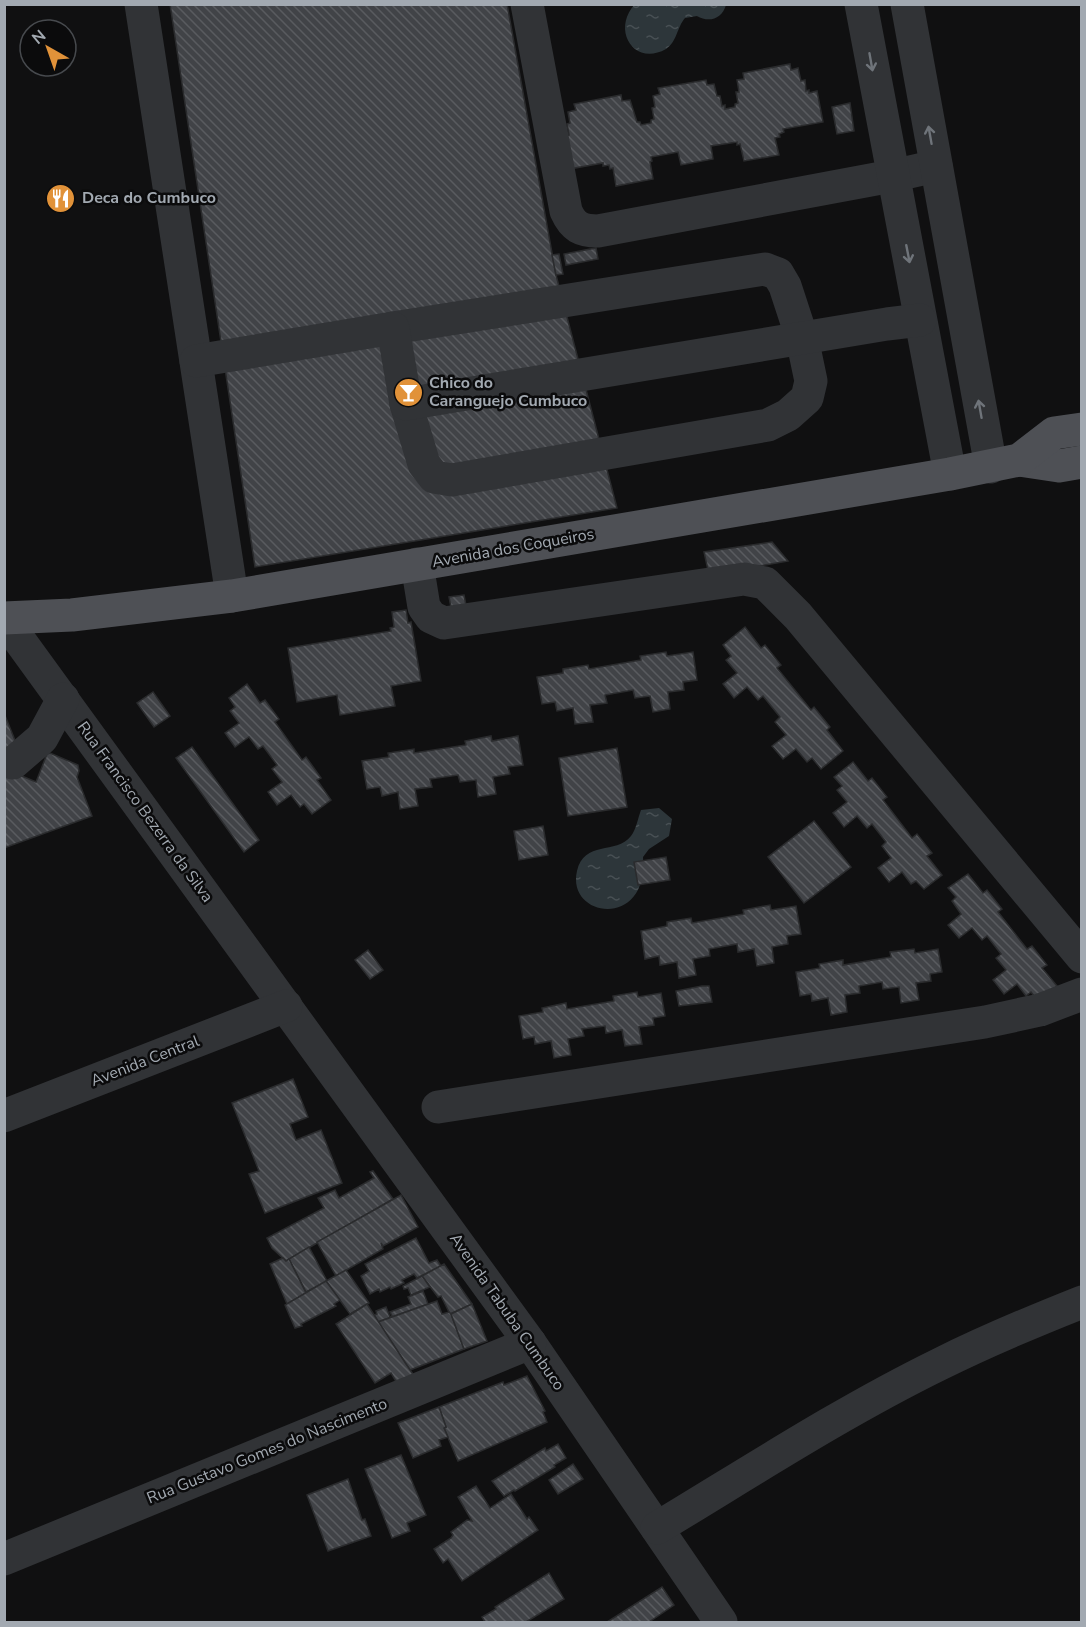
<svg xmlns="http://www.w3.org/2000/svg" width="1086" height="1627" viewBox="0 0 1086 1627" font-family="'Nunito Sans',sans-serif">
	<defs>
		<pattern id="water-ripples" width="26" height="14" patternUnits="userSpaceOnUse" patternTransform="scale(1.5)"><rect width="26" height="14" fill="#2d363a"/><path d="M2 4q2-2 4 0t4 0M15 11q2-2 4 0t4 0" fill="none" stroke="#485054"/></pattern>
		<pattern id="building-back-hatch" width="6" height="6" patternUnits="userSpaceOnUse" patternTransform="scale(1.5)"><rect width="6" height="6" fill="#414347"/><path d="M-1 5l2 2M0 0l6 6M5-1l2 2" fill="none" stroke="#595b5f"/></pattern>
	</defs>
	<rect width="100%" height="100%" fill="#101011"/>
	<!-- water -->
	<g fill="url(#water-ripples)">
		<path d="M635,4H726V5C722,19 709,23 697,16L685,18C677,27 677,42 666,49C634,67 611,30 635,4Z"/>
		<path d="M659,808L672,819L669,836L649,849L643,857C649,930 566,918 577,871C584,840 616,855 631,836C636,830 638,818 641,810Z"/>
	</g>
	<!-- building -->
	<g fill="url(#building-back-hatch)" stroke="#2a2b2d" stroke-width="1.5">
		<polygon points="170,4 507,4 556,275 617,508 255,567"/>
		<polygon points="790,64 791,70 798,68 801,81 805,80 806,91 809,90 809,93 817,91 823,122 783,129 784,132 779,134 780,137 775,138 779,155 744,161 740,144 737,145 737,142 711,146 713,159 681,165 678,152 651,157 652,161 650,162 653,179 616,186 613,168 610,169 609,165 603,166 603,163 564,170 566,136 569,135 567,124 570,123 568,112 576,110 574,104 621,95 622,101 630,100 637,122 640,122 641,125 651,123 651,120 654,119 652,108 655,107 653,96 660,94 658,88 706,80 707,85 714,84 717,96 720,96 722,106 725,105 725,109 735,107 735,104 738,103 736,92 739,92 737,80 744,79 743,73"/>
		<polygon points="850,103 854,131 837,134 832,107"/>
		<polygon points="596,248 598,259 566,265 564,254"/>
		<polygon points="559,254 563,274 556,275 552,255"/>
		<polygon points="772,542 788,561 709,575 704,552"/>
		<polygon points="464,595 468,616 453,618 449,597"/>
		<polygon points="406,610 408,623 411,622 421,681 391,686 395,706 340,715 337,695 297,702 288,648 391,631 390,628 394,627 392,612"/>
		<polygon points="745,627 761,648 765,645 781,665 777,668 811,710 814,707 830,727 827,730 843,751 821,769 812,758 807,762 796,749 783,759 772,746 786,735 775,722 780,717 763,696 758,700 747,687 734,698 723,684 737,673 726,660 731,656 723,645"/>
		<polygon points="666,652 667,656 693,652 697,680 683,682 684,690 668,692 670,709 653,712 650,696 635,698 633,690 605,695 607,703 590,705 593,722 575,724 573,708 557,711 555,702 542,704 537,677 563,673 563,669 588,665 589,669 641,660 640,656"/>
		<polygon points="247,684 260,703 265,700 279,719 275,722 302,760 306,757 321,778 317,780 331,800 312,814 304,804 300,807 291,795 277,805 268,792 282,782 272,769 277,765 263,746 258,749 249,737 235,747 225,733 239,723 230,711 235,707 229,698"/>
		<polygon points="153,692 170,716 154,727 137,703"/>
		<polygon points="4,713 16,743 17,774 36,782 47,754 50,753 78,765 79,771 77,777 92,816 4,848"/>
		<polygon points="491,736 492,741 518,736 523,765 508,767 510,774 493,777 496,794 478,797 476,780 460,782 458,775 430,779 432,787 415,789 418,806 400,809 398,792 382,796 380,787 367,789 362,761 389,757 388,753 414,749 414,753 466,745 465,741"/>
		<polygon points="192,747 259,840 244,852 176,758"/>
		<polygon points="617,748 627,807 568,816 559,758"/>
		<polygon points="853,762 868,781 872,778 887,797 883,800 912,838 917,834 932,853 927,856 942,875 924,889 916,881 911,884 902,872 889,882 878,868 891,858 882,846 886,842 872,824 867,828 857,816 844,827 833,813 847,802 837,790 842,786 834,777"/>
		<polygon points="814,821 851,867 804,903 768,857"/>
		<polygon points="543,826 548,855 519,860 514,831"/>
		<polygon points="666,857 670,880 638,885 634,862"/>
		<polygon points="968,874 983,893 987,890 1002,909 998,912 1027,949 1032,946 1047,965 1042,968 1057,986 1038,1001 1031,992 1026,996 1017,984 1004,994 993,980 1006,970 996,958 1001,954 987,936 982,940 972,928 959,938 948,925 961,914 952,901 956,897 948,888"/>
		<polygon points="770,905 771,910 796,906 801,934 787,936 788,944 772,947 774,963 757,966 754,949 738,952 737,944 709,949 710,956 693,959 696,975 679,978 677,962 660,965 659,956 645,959 641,931 667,926 667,922 691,918 692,923 744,914 743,910"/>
		<polygon points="914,949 915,953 938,949 942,972 930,974 931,981 916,983 919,1000 901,1003 899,987 883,989 882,982 859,986 860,993 845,995 847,1012 831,1015 828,998 812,1001 811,994 800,996 796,972 820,968 819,964 843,960 843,965 891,957 890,952"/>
		<polygon points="368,950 383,970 370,979 355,960"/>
		<polygon points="702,986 709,986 712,1002 679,1006 676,991"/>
		<polygon points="637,992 638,997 661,993 665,1016 653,1018 654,1025 639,1027 642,1044 625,1046 622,1030 606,1033 605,1026 582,1029 584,1036 568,1039 571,1055 554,1058 551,1041 535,1044 534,1037 523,1039 519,1016 543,1012 542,1008 566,1003 567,1009 614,1001 613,996"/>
		<polygon points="293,1079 308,1117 290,1124 296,1140 321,1130 342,1183 265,1213 249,1174 259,1171 232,1103"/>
		<polygon points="373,1171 393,1199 286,1261 272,1248 267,1238 324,1208 318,1198 335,1190 339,1198 374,1178 370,1172"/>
		<polygon points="401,1195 418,1227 383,1246 381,1243 383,1249 336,1276 317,1242"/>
		<polygon points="416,1238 429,1263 437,1260 441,1266 417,1278 414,1274 402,1280 404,1283 391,1289 390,1287 380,1292 379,1289 370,1294 361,1276 369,1271 365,1264"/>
		<polygon points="309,1247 327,1281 306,1292 289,1259"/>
		<polygon points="283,1258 286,1261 289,1259 306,1293 287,1304 270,1264"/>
		<polygon points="444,1264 472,1304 450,1314 441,1296 438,1297 422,1276"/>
		<polygon points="346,1270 369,1303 350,1314 326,1281"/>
		<polygon points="422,1276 430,1287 411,1295 408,1288 404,1289 403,1286"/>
		<polygon points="326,1281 340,1300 334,1304 336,1306 301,1324 302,1326 295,1328 285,1305"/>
		<polygon points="423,1291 428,1304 378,1322 374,1315 377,1314 376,1311 386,1307 390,1317 392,1316 390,1312 411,1304 408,1297"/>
		<polygon points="437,1301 442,1314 449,1312 451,1314 464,1349 410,1370 378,1322"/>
		<polygon points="367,1304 406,1364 415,1377 397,1383 391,1373 375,1383 336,1324"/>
		<polygon points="472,1304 487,1341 464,1349 451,1314"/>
		<polygon points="527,1376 545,1411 543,1412 547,1422 458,1461 444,1428 446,1427 439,1407 503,1382 504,1385"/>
		<polygon points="439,1407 446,1427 444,1428 448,1437 439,1440 441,1446 413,1458 398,1423"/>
		<polygon points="558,1444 566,1458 554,1465 555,1467 515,1491 514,1490 504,1496 492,1481 545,1448 546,1451"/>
		<polygon points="401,1455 426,1515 407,1523 410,1531 392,1538 365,1469"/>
		<polygon points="573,1464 583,1479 558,1494 549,1480"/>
		<polygon points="348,1479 362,1520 365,1519 371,1536 328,1551 307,1495"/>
		<polygon points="476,1486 490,1508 511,1494 527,1519 529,1517 538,1530 462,1581 448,1559 443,1563 434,1549 451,1538 453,1535 451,1532 467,1520 472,1521 458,1497"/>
		<polygon points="549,1573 564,1599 526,1622 485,1622 482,1617 496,1609 495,1607"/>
		<polygon points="662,1587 674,1605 649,1622 607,1622"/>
	</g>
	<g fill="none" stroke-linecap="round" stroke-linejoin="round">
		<!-- minor -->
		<g stroke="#313336" stroke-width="33">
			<polyline points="141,4 232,596"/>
			<path d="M527,4L566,211C573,227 581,231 598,231L892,176L936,166"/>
			<polyline points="861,4 950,474"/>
			<polyline points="907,4 991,467"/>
			<polyline points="393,328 765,269 778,274 785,286 802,338 811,381 807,398 788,415 768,425 452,480 434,477 424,464 406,404"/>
			<polyline points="196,361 393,328 406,404 887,324 920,320"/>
			<polyline points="417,564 424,607 431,617 444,623 744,579 765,583 798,616 1082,957"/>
			<polyline points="4,619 530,1343 721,1622"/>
			<polyline points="13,763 42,738 63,699"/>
			<polyline points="438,1107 985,1022 1040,1010 1082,994"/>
			<polyline points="4,1116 286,1006"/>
			<path d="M657,1528C750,1472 842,1412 940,1364C986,1341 1034,1321 1082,1302"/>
			<polyline points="4,1559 530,1343"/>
		</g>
		<!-- major -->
		<g stroke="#4e5055" stroke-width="33">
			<polyline points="1019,460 1059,466 1082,462"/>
			<polyline points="4,618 72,615 232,596 950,474 1019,460 1054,433 1082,429"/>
		</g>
	</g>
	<!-- one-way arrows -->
	<defs><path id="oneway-shaft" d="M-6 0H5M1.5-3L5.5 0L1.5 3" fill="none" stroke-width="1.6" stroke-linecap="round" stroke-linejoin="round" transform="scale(1.5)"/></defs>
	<g stroke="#6f747a">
		<use href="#oneway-shaft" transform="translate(871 62) rotate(80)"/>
		<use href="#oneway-shaft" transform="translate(930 135) rotate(-100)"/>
		<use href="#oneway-shaft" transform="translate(908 254) rotate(79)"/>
		<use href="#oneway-shaft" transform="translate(980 409) rotate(-100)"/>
	</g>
	<!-- icons -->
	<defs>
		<symbol id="restaurant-disc" viewBox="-11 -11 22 22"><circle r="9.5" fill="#e19239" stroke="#0b0b0c"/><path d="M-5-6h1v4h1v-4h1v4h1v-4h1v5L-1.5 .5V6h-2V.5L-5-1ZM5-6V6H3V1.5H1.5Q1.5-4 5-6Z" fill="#fff"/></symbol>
		<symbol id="bar-disc" viewBox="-11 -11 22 22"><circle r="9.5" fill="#e19239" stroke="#0b0b0c"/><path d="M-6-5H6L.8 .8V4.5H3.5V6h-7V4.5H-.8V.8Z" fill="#fff"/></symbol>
	</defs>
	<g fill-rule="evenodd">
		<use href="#restaurant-disc" x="44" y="182" width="33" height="33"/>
		<use href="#bar-disc" x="392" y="376" width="33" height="33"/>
	</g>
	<g text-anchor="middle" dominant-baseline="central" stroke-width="5" stroke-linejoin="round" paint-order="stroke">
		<!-- poi labels -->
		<g font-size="16" font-weight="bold" fill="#a2a9b1" stroke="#0b0b0c" text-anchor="start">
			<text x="82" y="198">Deca do Cumbuco</text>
			<text x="429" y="383">Chico do<tspan x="429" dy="18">Caranguejo Cumbuco</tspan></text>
		</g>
		<!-- street labels -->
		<g font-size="16" fill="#a2a9b1" stroke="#0b0b0c">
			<text transform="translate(513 548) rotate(-10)">Avenida dos Coqueiros</text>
			<text transform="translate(145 812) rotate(54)">Rua Francisco Bezerra da Silva</text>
			<text transform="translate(145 1061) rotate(-21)">Avenida Central</text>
			<text transform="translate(507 1312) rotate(55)">Avenida Tabuba Cumbuco</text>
			<text transform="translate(267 1451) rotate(-22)">Rua Gustavo Gomes do Nascimento</text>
		</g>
	</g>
	<!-- border -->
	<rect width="1086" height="1627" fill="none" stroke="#a2a9b1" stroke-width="12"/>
	<!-- north arrow -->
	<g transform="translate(48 48) rotate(320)"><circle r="28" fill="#0b0b0c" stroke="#474a4e" stroke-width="1.5"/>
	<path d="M0-4.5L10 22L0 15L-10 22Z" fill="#e19239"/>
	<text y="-9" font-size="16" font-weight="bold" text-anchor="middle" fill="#a2a9b1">N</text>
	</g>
</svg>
